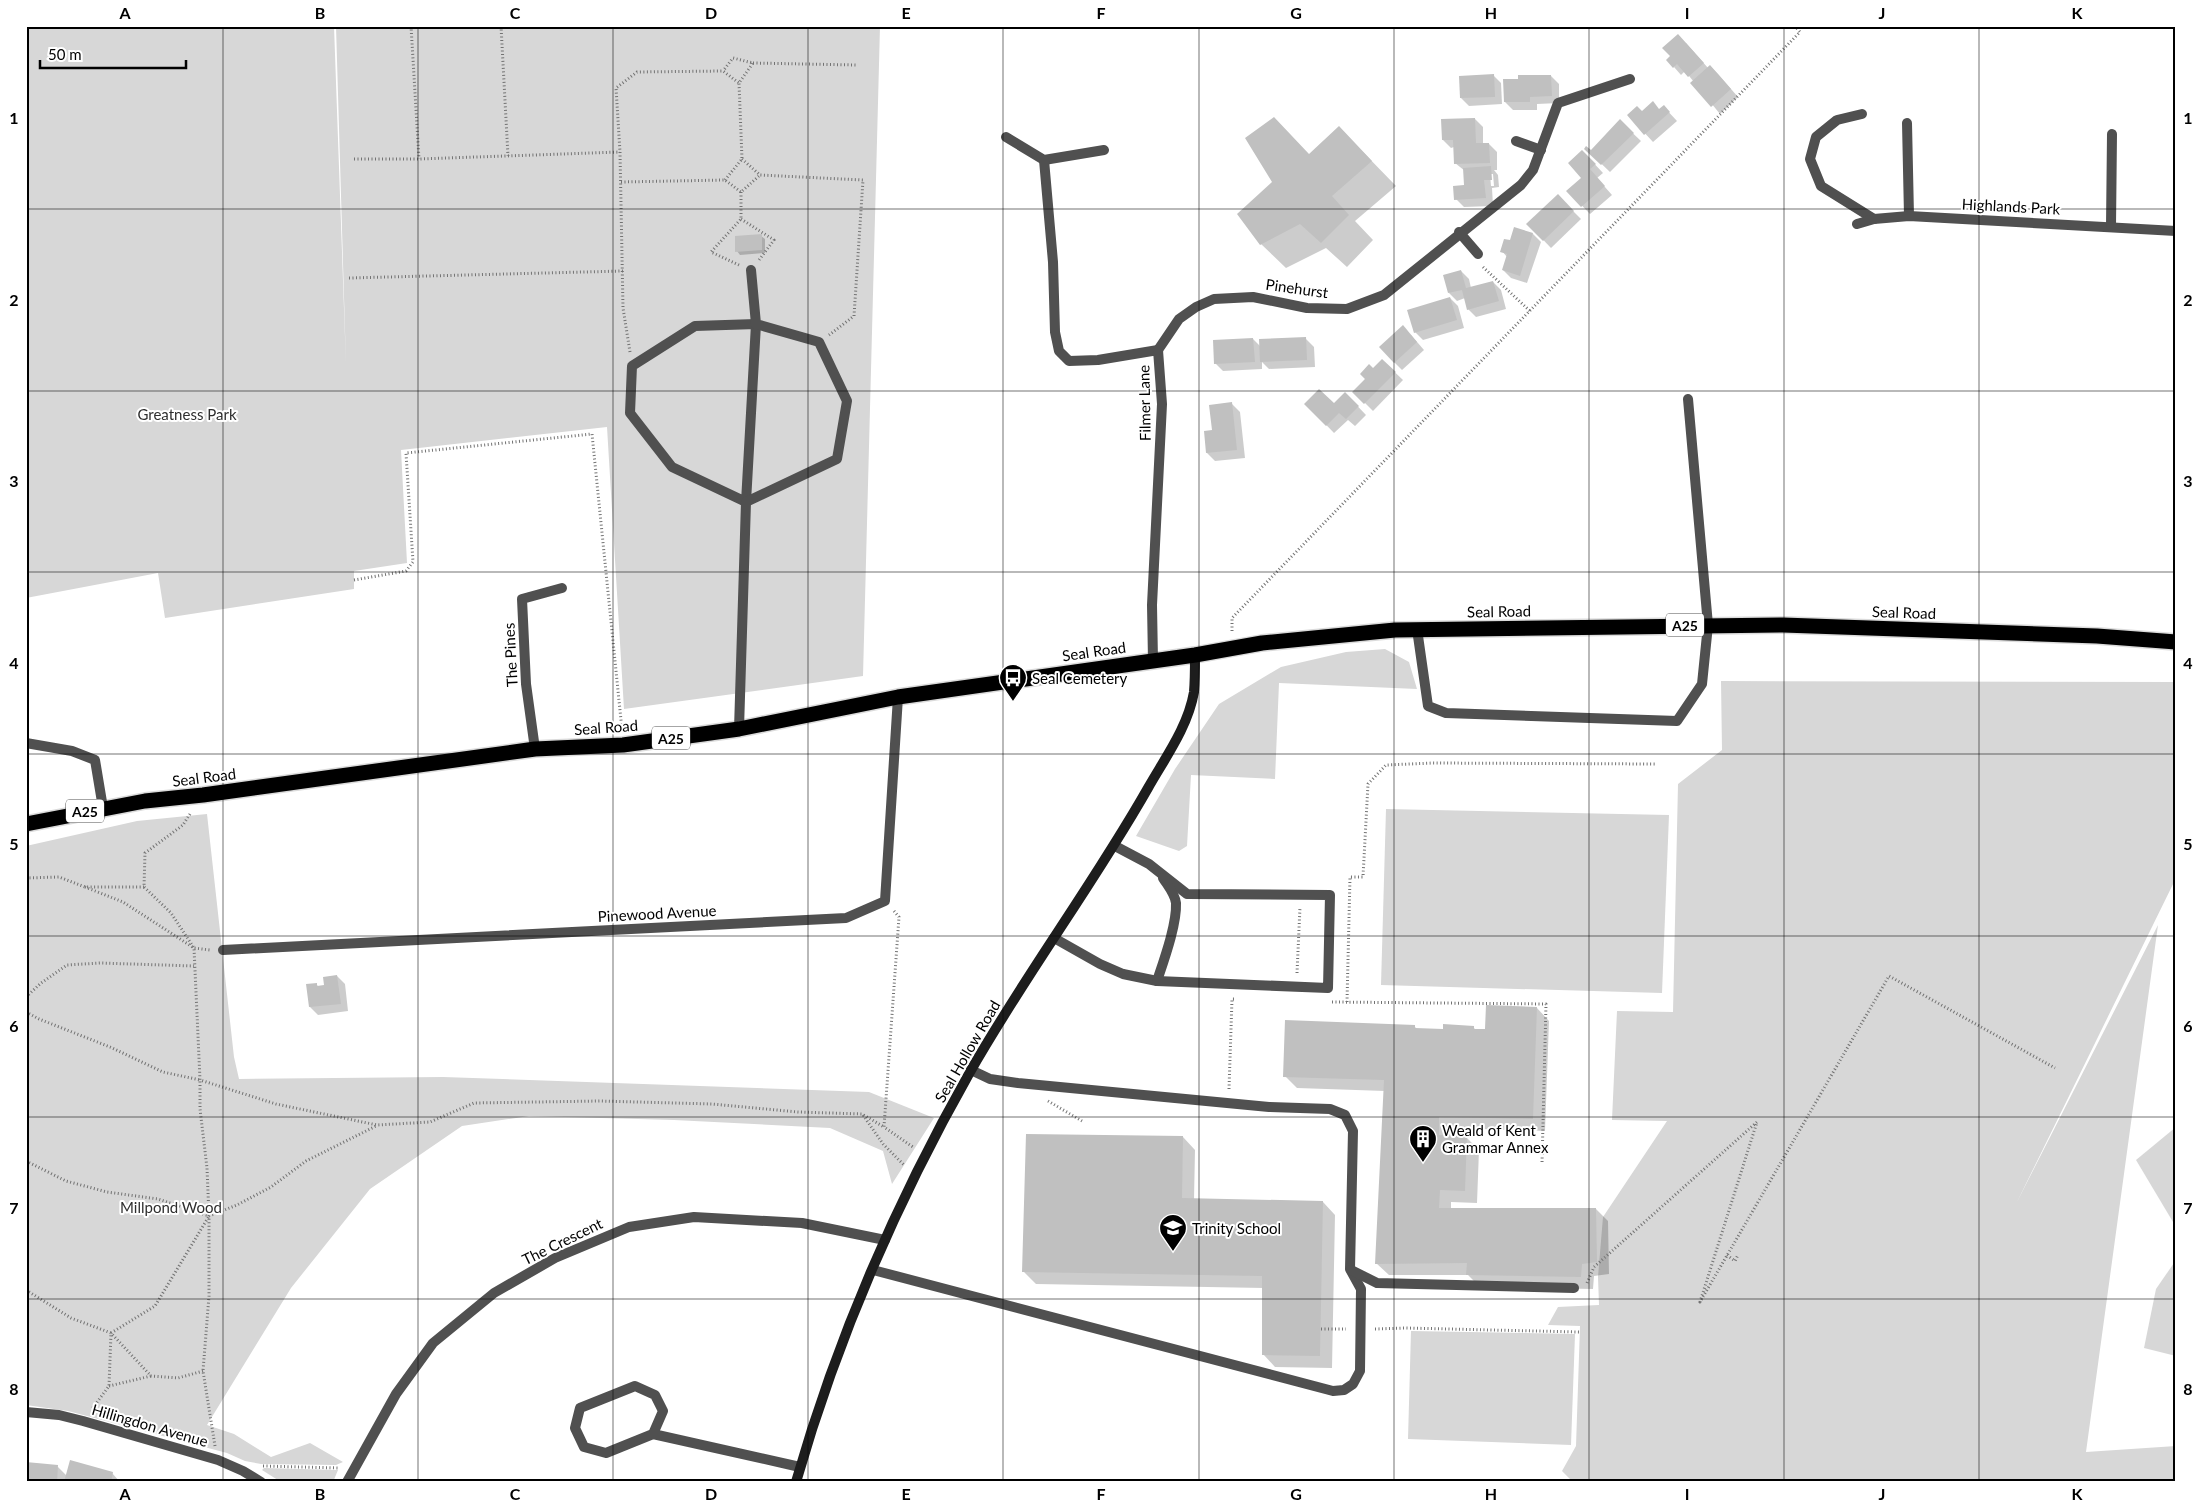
<svg xmlns="http://www.w3.org/2000/svg" width="2202" height="1508" viewBox="0 0 2202 1508" font-family="Lato,sans-serif">
	<rect width="100%" height="100%" fill="#fff"/>
	<!-- green -->
	<g fill="#d7d7d7">
		<polygon points="26,26 334,26 346,365 336,26 880,26 863,676 624,709 607,427 401,450 407,563 354,571 354,589 165,618 158,573 26,598"/>
		<polygon points="1385,649 1409,662 1417,689 1279,683 1275,779 1191,775 1187,846 1179,851 1136,836 1175,769 1219,704 1281,667 1346,652"/>
		<polygon points="1721,681 2176,682 2176,878 2017,1202 2158,925 2086,1452 2176,1446 2176,1482 1573,1482 1562,1471 1576,1446 1580,1326 1548,1325 1558,1307 1599,1305 1598,1277 1603,1217 1667,1121 1612,1120 1617,1011 1673,1012 1678,784 1722,750"/>
		<polygon points="1386,809 1669,815 1662,993 1381,985"/>
		<polygon points="207,814 234,1057 239,1079 443,1077 869,1092 934,1118 892,1184 883,1151 830,1128 674,1120 529,1116 462,1126 370,1189 291,1288 207,1425 234,1434 271,1457 310,1443 343,1462 336,1465 261,1464 245,1461 227,1453 68,1411 26,1405 26,846 137,821"/>
		<polygon points="2176,1127 2176,1227 2136,1160"/>
		<polygon points="2176,1260 2176,1356 2144,1348 2156,1289"/>
		<polygon points="1411,1331 1575,1334 1571,1445 1408,1439"/>
		<polygon points="264,1468 338,1470 333,1482 281,1482 262,1470"/>
	</g>
	<!-- shadow -->
	<g fill="#0003" fill-rule="evenodd">
		<polygon points="1686,43 1708,68 1710,66 1718,74 1738,97 1720,114 1685,71 1681,75 1674,67"/>
		<polygon points="1493,75 1501,83 1502,104 1469,106 1461,98"/>
		<polygon points="1551,76 1559,84 1559,103 1537,104 1537,110 1513,110 1505,102"/>
		<polygon points="1664,107 1677,121 1653,142 1628,115 1660,110"/>
		<path d="M1475,119L1483,127V144H1489L1497,152V170H1494L1498,175L1499,187L1492,188L1493,206L1464,207L1456,199L1466,186L1465,171L1455,163L1454,147L1451,148L1443,140ZM1490,174H1493L1494,186H1491Z"/>
		<polygon points="1620,121 1641,141 1610,172 1586,149 1591,152"/>
		<polygon points="1363,152 1396,186 1355,221 1373,240 1347,267 1326,248 1286,268 1261,244 1274,182 1310,155"/>
		<polygon points="1590,159 1603,173 1597,178 1612,195 1590,214 1568,191 1583,178"/>
		<polygon points="1558,196 1581,219 1551,248 1528,224"/>
		<polygon points="1515,228 1533,234 1541,242 1527,283 1511,278 1503,270 1507,257 1502,251 1510,242"/>
		<polygon points="761,236 765,239 765,253 740,255 737,251"/>
		<polygon points="1461,271 1469,279 1471,288 1493,282 1501,290 1506,309 1476,317 1468,309 1465,298 1457,301 1449,293"/>
		<polygon points="1450,298 1458,306 1464,328 1423,340 1415,332"/>
		<polygon points="1411,335 1424,350 1402,370 1394,362"/>
		<polygon points="1253,339 1261,347 1306,339 1314,347 1315,367 1269,369 1262,362 1262,369 1223,371 1215,363"/>
		<polygon points="1382,360 1403,380 1373,411 1354,392"/>
		<polygon points="1345,393 1366,415 1355,426 1348,420 1334,433 1306,404 1334,405"/>
		<polygon points="1232,404 1240,412 1245,458 1215,461 1207,453 1205,432 1213,431"/>
		<polygon points="337,976 345,984 348,1011 318,1015 310,1007 316,984 319,987 325,986"/>
		<polygon points="1537,1008 1549,1021 1545,1131 1451,1128 1451,1137 1467,1138 1479,1150 1477,1203 1451,1202 1451,1209 1596,1209 1608,1221 1609,1274 1594,1276 1593,1289 1480,1287 1468,1275 1389,1275 1376,1263 1385,1091 1297,1088 1285,1076 1414,1026 1418,1030 1444,1030 1473,1027 1476,1030 1486,1030"/>
		<polygon points="1183,1137 1195,1150 1194,1200 1323,1202 1335,1215 1332,1368 1275,1367 1263,1354 1264,1288 1036,1284 1024,1272"/>
		<polygon points="58,1467 67,1476 112,1473 120,1482 26,1482"/>
	</g>
	<!-- building -->
	<g fill="#c0c0c0">
		<polygon points="1678,34 1704,63 1688,77 1677,64 1673,68 1666,60 1670,56 1662,48"/>
		<polygon points="1710,65 1731,89 1711,107 1690,83"/>
		<polygon points="1494,74 1495,97 1460,98 1459,76"/>
		<polygon points="1518,75 1551,75 1552,96 1530,97 1530,102 1504,102 1503,79 1518,79"/>
		<polygon points="1653,101 1659,109 1664,105 1670,112 1644,135 1627,115 1637,106 1642,111"/>
		<polygon points="1274,117 1309,154 1339,126 1372,161 1332,196 1349,215 1321,243 1300,224 1260,245 1237,214 1272,182 1245,138"/>
		<polygon points="1475,118 1476,143 1489,143 1490,163 1454,164 1453,140 1442,140 1441,119"/>
		<polygon points="1620,119 1634,133 1601,165 1584,149 1586,146 1591,150"/>
		<polygon points="1582,150 1596,164 1590,169 1605,186 1581,207 1566,191 1581,178 1568,163"/>
		<polygon points="1491,166 1492,180 1484,180 1486,198 1454,200 1453,186 1464,185 1463,168"/>
		<polygon points="1558,194 1574,211 1543,241 1526,224"/>
		<polygon points="1514,227 1533,233 1520,276 1502,270 1507,254 1500,252 1504,239 1510,240"/>
		<polygon points="762,234 762,250 735,252 735,236"/>
		<polygon points="1461,270 1466,288 1493,281 1499,301 1467,310 1462,290 1448,293 1443,275"/>
		<polygon points="1450,297 1457,320 1414,333 1407,310"/>
		<polygon points="1403,325 1417,342 1394,363 1379,347"/>
		<polygon points="1306,337 1307,360 1260,362 1259,339"/>
		<polygon points="1253,338 1255,362 1214,364 1213,340"/>
		<polygon points="1382,359 1396,372 1364,404 1352,392 1365,379 1360,374 1369,364 1373,368"/>
		<polygon points="1319,389 1334,403 1345,392 1359,406 1346,419 1339,413 1326,426 1304,404"/>
		<polygon points="1232,402 1237,450 1206,453 1204,431 1212,430 1209,405"/>
		<polygon points="337,975 341,1004 309,1007 306,984 317,983 317,986 324,985 323,977"/>
		<polygon points="1486,1005 1537,1007 1533,1119 1439,1117 1439,1135 1467,1136 1465,1191 1440,1190 1439,1208 1596,1208 1597,1262 1582,1264 1581,1277 1466,1275 1467,1263 1375,1264 1384,1080 1283,1077 1285,1020 1415,1025 1415,1028 1443,1029 1443,1024 1474,1026 1474,1029 1485,1029"/>
		<polygon points="1026,1134 1183,1136 1182,1198 1323,1201 1320,1356 1262,1355 1262,1276 1022,1272"/>
		<polygon points="70,1460 113,1472 111,1482 64,1482"/>
		<polygon points="26,1462 58,1465 57,1482 26,1482"/>
	</g>
	<g fill="none" stroke-linecap="round" stroke-linejoin="round">
		<defs>
			<polyline id="highway" points="26,824 145,801 203,795 535,749 623,745 739,729 898,697 1195,655 1262,643 1395,630 1783,625 2097,636 2176,642"/>
		</defs>
		<!-- highway casing -->
		<use href="#highway" stroke="#dbdbdb" stroke-width="18"/>
		<!-- path -->
		<g stroke="#727272" stroke-width="3" stroke-dasharray="1 2.5" stroke-linecap="butt">
			<polyline points="411,26 419,159"/>
			<polyline points="501,26 508,156"/>
			<polyline points="753,63 856,65"/>
			<polyline points="354,159 419,159 620,152"/>
			<polyline points="742,159 760,175 863,180 854,316 829,335"/>
			<polyline points="725,180 742,159 739,83"/>
			<polyline points="621,182 725,180 741,192 760,175"/>
			<polyline points="741,219 774,240 759,260"/>
			<polyline points="739,265 711,252 741,219 741,192"/>
			<polyline points="1483,267 1531,312"/>
			<polyline points="349,278 623,271"/>
			<polyline points="630,352 623,308 620,152 616,88 637,72 723,71 739,83 753,63 733,58 723,71"/>
			<polyline points="354,580 406,571 413,562 406,453 592,434 622,730"/>
			<polyline points="1232,631 1232,618 1800,32 1795,26"/>
			<polyline points="190,814 183,825 145,853 144,887 171,913 194,948 200,1080 276,1104 377,1125 430,1122 474,1103 600,1101 712,1104 798,1112 862,1114 884,1127"/>
			<polyline points="26,878 59,877 85,887 144,887"/>
			<polyline points="85,887 123,902 194,948 210,950"/>
			<polyline points="894,911 899,917 884,1127 913,1147"/>
			<polyline points="1297,973 1300,907"/>
			<polyline points="26,997 41,983 67,965 100,963 194,966"/>
			<polyline points="1332,1002 1546,1004 1542,1163"/>
			<polyline points="1347,1002 1350,877 1363,877 1368,784 1386,765 1433,763 1655,764"/>
			<polyline points="26,1012 39,1019 110,1047 163,1072 200,1080 200,1109 207,1168 209,1216 155,1306 111,1333 109,1386 92,1409"/>
			<polyline points="1229,1089 1232,999 1234,999"/>
			<polyline points="1048,1101 1082,1121"/>
			<polyline points="863,1115 883,1144 905,1166"/>
			<polyline points="26,1161 66,1181 107,1192 158,1199 209,1216"/>
			<polyline points="1727,1255 1735,1261 1738,1255"/>
			<polyline points="1587,1283 1594,1267 1757,1122 1700,1302 1889,976 2055,1068"/>
			<polyline points="26,1290 71,1318 111,1333 151,1376 178,1378 203,1371"/>
			<polyline points="1321,1329 1346,1329"/>
			<polyline points="1375,1329 1405,1328 1579,1332"/>
			<polyline points="109,1386 151,1376"/>
			<polyline points="215,1446 203,1371 209,1296 209,1216 237,1205 271,1187 306,1161 376,1126"/>
			<polyline points="263,1466 339,1468"/>
		</g>
		<!-- lane -->
		<g stroke="#505050" stroke-width="10">
			<polygon points="756,324 746,502 672,467 630,413 632,366 695,326"/>
			<polyline points="1417,629 1428,706 1446,713 1677,721 1702,684 1708,625 1688,399"/>
			<polyline points="739,729 746,502 837,459 847,401 819,342 756,324 751,270"/>
			<polyline points="535,749 526,684 522,599 562,588"/>
			<polyline points="1054,938 1100,964 1123,974 1157,981 1328,988 1330,895 1187,894 1149,864 1115,846"/>
			<path d="M1157,981C1164,960 1177,924 1176,903C1175,894 1168,886 1163,878"/>
			<polyline points="873,1270 1333,1391 1344,1390 1353,1384 1360,1371 1361,1289 1350,1269 1353,1131 1345,1115 1330,1109 1269,1107 1018,1083 990,1079 971,1070"/>
			<polyline points="1351,1270 1377,1283 1574,1288"/>
			<polyline points="653,1434 663,1411 655,1395 635,1386 580,1408 575,1428 584,1447 606,1453 653,1434 800,1467"/>
		</g>
		<!-- street -->
		<g stroke="#505050" stroke-width="10">
			<polyline points="1862,114 1837,120 1816,137 1810,159 1821,186 1874,219"/>
			<polyline points="1907,123 1909,216"/>
			<polyline points="1006,137 1044,160 1104,150"/>
			<polyline points="1516,141 1541,150"/>
			<polyline points="1044,160 1053,262 1055,332 1059,351 1069,361 1098,360 1158,350 1162,404 1152,605 1153,661"/>
			<polyline points="1857,224 1874,219 1909,216 2176,231"/>
			<polyline points="2111,226 2112,134"/>
			<polyline points="1459,232 1478,254"/>
			<polyline points="1158,350 1179,319 1196,307 1214,299 1253,297 1307,308 1347,309 1384,295 1521,185 1533,170 1558,103 1630,79"/>
			<polyline points="26,743 72,751 95,760 103,808"/>
			<polyline points="223,950 846,918 885,901 898,697"/>
			<polyline points="26,1412 59,1415 83,1421 218,1460 243,1471 261,1482"/>
			<polyline points="347,1482 396,1394 433,1343 494,1293 555,1258 629,1227 694,1217 802,1223 885,1240"/>
		</g>
		<!-- secondary -->
		<path stroke="#1d1d1d" stroke-width="10" d="M796,1482C837,1339 897,1201 970,1072C1025,975 1093,885 1148,788C1165,758 1188,727 1194,692C1195,680 1195,667 1195,655"/>
		<!-- highway -->
		<use href="#highway" stroke="#000" stroke-width="15"/>
	</g>
	<!-- grid -->
	<path fill="none" stroke="#000" stroke-width="1" stroke-opacity="0.55" d="M223,26V1482M418,26V1482M613,26V1482M808,26V1482M1003,26V1482M1199,26V1482M1394,26V1482M1589,26V1482M1784,26V1482M1979,26V1482M26,209H2176M26,391H2176M26,572H2176M26,754H2176M26,936H2176M26,1117H2176M26,1299H2176"/>
	<!-- icons -->
	<defs>
		<symbol id="bus-pin" viewBox="-11 -11 22 30"><path d="M0 17L-7.5 6A9.5 9.5 0 1 1 7.5 6Z" fill="#000" stroke="#fff"/><path d="M-5-6H5V4H4V6H2V4H-2V6H-4V4H-5ZM-3.5-4V0h7V-4ZM-3.5 1.2v1.5H-2V1.2ZM2 1.2v1.5H3.5V1.2Z" fill="#fff"/></symbol>
		<symbol id="building-pin" viewBox="-11 -11 22 30"><path d="M0 17L-7.5 6A9.5 9.5 0 1 1 7.5 6Z" fill="#000" stroke="#fff"/><path d="M-4-6H4V6H1V3H-1V6H-4ZM-2.5-4.3h1.7v1.8h-1.7ZM.8-4.3h1.7v1.8H.8ZM-2.5-1h1.7V.8h-1.7ZM.8-1h1.7V.8H.8Z" fill="#fff"/></symbol>
		<symbol id="school-pin" viewBox="-11 -11 22 30"><path d="M0 17L-7.5 6A9.5 9.5 0 1 1 7.5 6Z" fill="#000" stroke="#fff"/><path d="M0-5L7-2L0 1L-7-2ZM-4 1L0 2.5L4 1V4Q0 6-4 4Z" fill="#fff"/></symbol>
	</defs>
	<g fill-rule="evenodd">
		<use href="#bus-pin" x="997" y="662" width="32" height="43"/>
		<use href="#building-pin" x="1407" y="1123" width="32" height="43"/>
		<use href="#school-pin" x="1157" y="1212" width="32" height="43"/>
	</g>
	<g text-anchor="middle" dominant-baseline="central" stroke-width="4" stroke-linejoin="round" paint-order="stroke">
		<!-- shield labels -->
		<g fill="#fff" stroke="#4c4c4c" stroke-width="1">
			<rect x="1666" y="613.5" width="38" height="23" rx="4"/>
			<rect x="652" y="726.5" width="38" height="23" rx="4"/>
			<rect x="66" y="799.5" width="38" height="23" rx="4"/>
		</g>
		<g font-size="14" font-weight="bold" fill="#000">
			<text x="1685" y="625">A25</text>
			<text x="671" y="738">A25</text>
			<text x="85" y="811">A25</text>
		</g>
		<!-- street labels -->
		<g font-size="15" fill="#000" stroke="#fff">
			<text transform="translate(2011 206) rotate(3)">Highlands Park</text>
			<text transform="translate(1297 288) rotate(8)">Pinehurst</text>
			<text transform="translate(1144 403) rotate(-91)">Filmer Lane</text>
			<text transform="translate(1499 611) rotate(-1)">Seal Road</text>
			<text transform="translate(1904 612) rotate(2)">Seal Road</text>
			<text transform="translate(1094 651) rotate(-8)">Seal Road</text>
			<text transform="translate(510 655) rotate(-93)">The Pines</text>
			<text transform="translate(606 727) rotate(-4)">Seal Road</text>
			<text transform="translate(204 777) rotate(-7)">Seal Road</text>
			<text transform="translate(657 913) rotate(-3)">Pinewood Avenue</text>
			<text transform="translate(967 1051) rotate(-60)">Seal Hollow Road</text>
			<text transform="translate(562 1241) rotate(-26)">The Crescent</text>
			<text transform="translate(150 1425) rotate(16)">Hillingdon Avenue</text>
		</g>
		<!-- park labels -->
		<g font-size="15" fill="#2e2e2e" stroke="#fff">
			<text x="187" y="414">Greatness Park</text>
			<text x="171" y="1207">Millpond Wood</text>
		</g>
		<!-- poi labels -->
		<g font-size="15" fill="#000" stroke="#fff" text-anchor="start">
			<text x="1032" y="678">Seal Cemetery</text>
			<text x="1442" y="1130">Weald of Kent<tspan x="1442" dy="17">Grammar Annex</tspan></text>
			<text x="1192" y="1228">Trinity School</text>
		</g>
	</g>
	<!-- border -->
	<rect width="2202" height="1508" fill="none" stroke="#ffffff" stroke-width="55"/>
	<!-- scale -->
	<path d="M40 60v8h146v-8" fill="none" stroke="#000000" stroke-width="2.5"/>
	<text x="48" y="60" font-size="15" fill="#000000" stroke="#ffffff" stroke-width="4" paint-order="stroke">50 m</text>
	<rect x="28" y="28" width="2146" height="1452" fill="none" stroke="#000" stroke-width="2"/>
	<g font-size="16" text-anchor="middle" font-weight="bold" fill="#000">
		<text x="125" y="19">A</text>
		<text x="320" y="19">B</text>
		<text x="515" y="19">C</text>
		<text x="711" y="19">D</text>
		<text x="906" y="19">E</text>
		<text x="1101" y="19">F</text>
		<text x="1296" y="19">G</text>
		<text x="1491" y="19">H</text>
		<text x="1687" y="19">I</text>
		<text x="1882" y="19">J</text>
		<text x="2077" y="19">K</text>
		<text x="14" y="124">1</text>
		<text x="2188" y="124">1</text>
		<text x="14" y="306">2</text>
		<text x="2188" y="306">2</text>
		<text x="14" y="487">3</text>
		<text x="2188" y="487">3</text>
		<text x="14" y="669">4</text>
		<text x="2188" y="669">4</text>
		<text x="14" y="850">5</text>
		<text x="2188" y="850">5</text>
		<text x="14" y="1032">6</text>
		<text x="2188" y="1032">6</text>
		<text x="14" y="1214">7</text>
		<text x="2188" y="1214">7</text>
		<text x="14" y="1395">8</text>
		<text x="2188" y="1395">8</text>
		<text x="125" y="1500">A</text>
		<text x="320" y="1500">B</text>
		<text x="515" y="1500">C</text>
		<text x="711" y="1500">D</text>
		<text x="906" y="1500">E</text>
		<text x="1101" y="1500">F</text>
		<text x="1296" y="1500">G</text>
		<text x="1491" y="1500">H</text>
		<text x="1687" y="1500">I</text>
		<text x="1882" y="1500">J</text>
		<text x="2077" y="1500">K</text>
	</g>
</svg>
